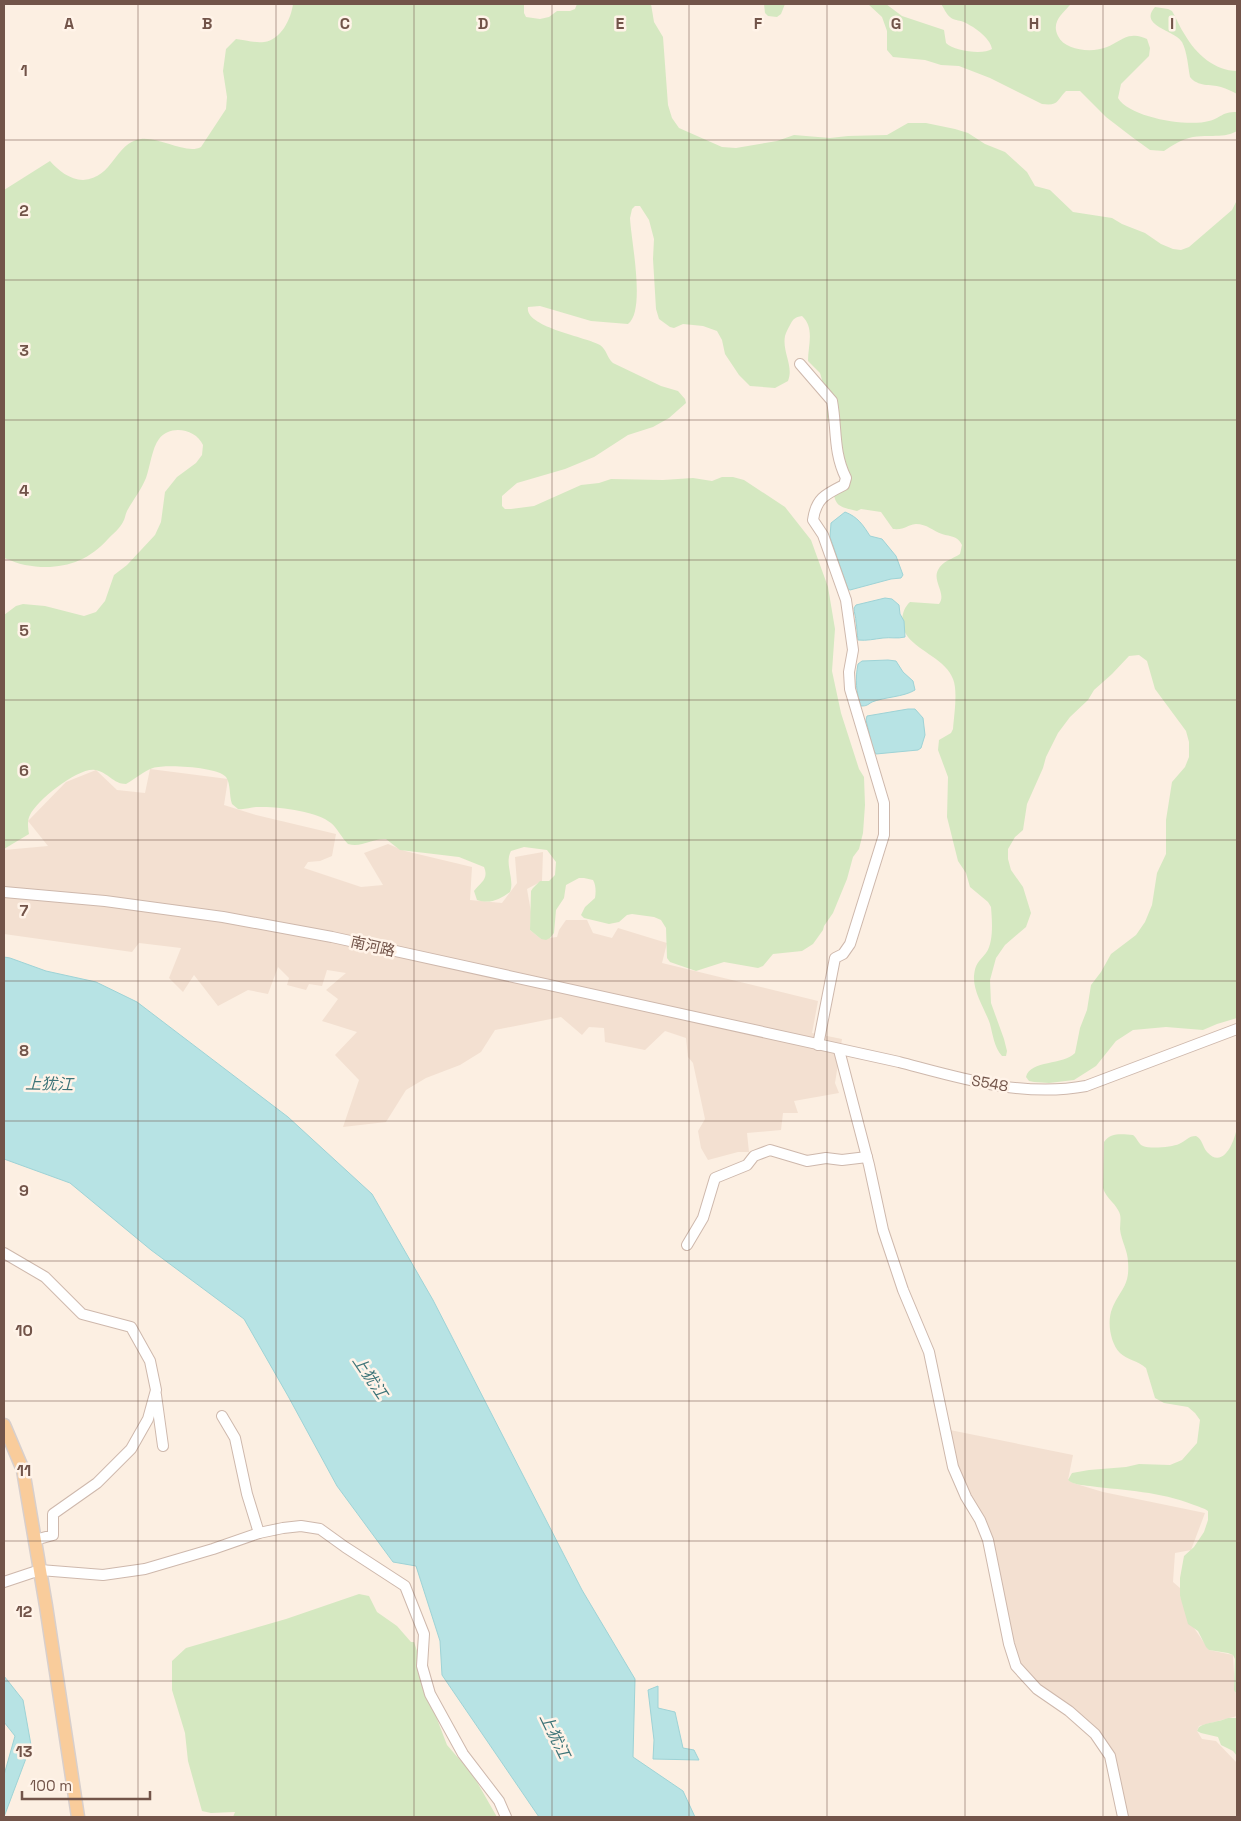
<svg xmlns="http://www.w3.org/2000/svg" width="1241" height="1821" viewBox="0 0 1241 1821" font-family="'Space Grotesk','Noto Sans SC',sans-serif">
	<rect width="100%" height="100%" fill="#fcefe2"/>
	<!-- residential -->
	<g fill="#f3e0d1">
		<polygon points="150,769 228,779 224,805 256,815 336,834 332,856 320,861 308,862 304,868 361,887 383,885 364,853 388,844 405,851 472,867 470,900 502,903 517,883 515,857 543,852 542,881 527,889 531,912 530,930 541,939 557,937 559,930 566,920 587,920 593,933 612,938 618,928 667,943 662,963 818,1001 812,1033 842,1039 835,1083 839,1093 794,1101 798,1113 783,1113 781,1130 747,1133 749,1152 738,1152 708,1160 701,1148 698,1131 705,1119 693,1063 688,1057 686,1038 665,1031 645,1050 605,1042 604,1028 589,1027 582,1035 561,1017 495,1030 481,1052 460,1065 426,1078 406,1090 386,1122 343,1127 359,1080 335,1055 357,1032 322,1021 338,999 326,990 346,973 327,970 322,986 309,984 306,990 287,985 289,978 278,967 268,994 248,990 218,1006 194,975 183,992 169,978 181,948 139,943 132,952 4,934 4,850 48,846 28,821 66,782 96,770 117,790 145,793"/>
		<polygon points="945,1429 1073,1455 1068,1480 1073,1483 1103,1492 1205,1513 1191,1550 1175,1553 1173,1582 1180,1588 1180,1596 1192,1625 1209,1650 1233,1655 1235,1692 1237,1695 1237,1716 1199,1726 1197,1731 1202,1739 1216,1741 1237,1763 1237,1817 1123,1817 1113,1774 1094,1734 1016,1666 988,1540 966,1497"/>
	</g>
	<!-- green -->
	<g fill="#d5e8c1">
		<path d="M293,4H524V13L526,17L540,19L549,17L557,11H570L575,9L577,4H651L654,22L663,37L668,105L672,118L679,128L722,147L736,148L777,141L794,135L830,138L848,136L887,135L908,123H926L955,129L968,133L985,144L1005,152L1027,172L1035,186L1050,190L1073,212L1112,218L1122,224L1145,233L1161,244L1173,249L1181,250L1189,247L1232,210L1237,200V1018L1217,1024L1203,1030L1166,1027L1133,1030L1116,1041L1096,1066L1074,1080L1049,1083L1034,1082L1029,1081L1026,1077C1030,1060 1064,1065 1075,1053L1080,1028L1087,1010L1091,985L1101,972L1111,954L1136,935L1145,922L1152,905L1157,873L1166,854V820L1172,782L1185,767L1189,757V742L1186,731L1155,689L1147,661L1139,655L1129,656L1112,674L1094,690L1088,700L1070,717L1058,733L1046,757L1043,768L1027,804L1023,830L1015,837L1008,849V859L1011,870L1023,887L1031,913L1026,927L1005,945L996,958L990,980L991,1003L1004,1039L1007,1051L1006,1056H1002C994,1047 993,1035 990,1024C985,1009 973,992 974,976C975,963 979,962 986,953C994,942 992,920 991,907L988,902L970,887L966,873L958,861L947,817L948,777L938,750L939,740L951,733L953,729C954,716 958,691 953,679C946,660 920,652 908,637C900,627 900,611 910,602L939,604C947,594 932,581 938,570C942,561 953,559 960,554L962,545C957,535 951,537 942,534C933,531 927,524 916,524C906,525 906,530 893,529L881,512L861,509L857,511C846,508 835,508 834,494L842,479L833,453L830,426L827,417V398L820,373L808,361C808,345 815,328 802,316C795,317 793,319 790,325C788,329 786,332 785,336C782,352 794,366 788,381L775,388L750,386L739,375L725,354L722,340L717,331L703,326L683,324L674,328L670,327L659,319L656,309L653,259L654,239L649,220L640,206H635L632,209L630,218C631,240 646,311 628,324L591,321L540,306L528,307C524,327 586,337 600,345C607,350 607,358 613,363L661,386L678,391L685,399L686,403L669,418L653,427L628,435L594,457L565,469L517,483L502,496V506L505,509H511L534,506L581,485L599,483L611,479L663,480L693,478L712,481L722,477H733L744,480L785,507L811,540L828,587L835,629L832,671L841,713L859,769L864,777L865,805L863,833L859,849L853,857L847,879L833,913L824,926L823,930L813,944L802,951L773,954L763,966L758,968L724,962L696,971L670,962L667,958L666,928L661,920L654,917L632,914L627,915L619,922L609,924L584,918L581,915L585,907L595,898C596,892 596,885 593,880L584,878H579L566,885L564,898L556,910L554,933L550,938L546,940L541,939L530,930L531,891L533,888L540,881H549L555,875L556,862L547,850L524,847L511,851C504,864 515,879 510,892C499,900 490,904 477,900L474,891C481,882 489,879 484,867L459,857L400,850L386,839C372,838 362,848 348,844C342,838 337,828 331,823C318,811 275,806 258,807C251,807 245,810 238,809L232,804C229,796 231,784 226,777C218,767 166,764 153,768C144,771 135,779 126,784C113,784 108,772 95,770C79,767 37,800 30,815C27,820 28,828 29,834L4,849V615L16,606L23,604L45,606L84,616L96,612L105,601L114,575L127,565L155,535L161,522L165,492L177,477L196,463L202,455L203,445C196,429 170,424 159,439C152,448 150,467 146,478C141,490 133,500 127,511C125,515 125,519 123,522C120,528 113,534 108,539C86,564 57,571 25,565C18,564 11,560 4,558V190L50,161C58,170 70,180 83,180C114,178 114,143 141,139C160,137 187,155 201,147L226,109L227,97L223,71L226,49L236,39C245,40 254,43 264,42C281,40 291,19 293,4Z"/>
		<polygon points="764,4 785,4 781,14 777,17 768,16 765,13"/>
		<path d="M868,4H886L902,16L944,30L946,43C954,51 983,55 992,49C990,37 972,25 961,21C957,20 953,20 950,17C946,14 944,8 941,4H1071C1062,14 1051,22 1058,36C1065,51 1093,53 1107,47C1115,44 1124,36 1132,36C1137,35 1142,37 1147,39L1150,48L1149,56L1121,84L1118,98C1130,118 1188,127 1209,121C1222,118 1220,112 1237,112V131C1223,139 1209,134 1193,137C1182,139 1173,145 1164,151L1150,150L1132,137L1106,117L1080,91H1066C1056,101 1059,106 1042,104L990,78L959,66L941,65L925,60L893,57L887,50V31L882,17Z"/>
		<path d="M1155,7L1168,9L1172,11C1177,19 1180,28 1185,35C1196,54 1215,71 1237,71V94C1232,91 1227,89 1221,87C1210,84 1198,87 1190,77C1188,66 1187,51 1182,42C1175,30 1138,26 1155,7Z"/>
		<path d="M1237,1126V1695L1234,1690L1235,1659L1233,1655L1228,1653L1209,1650L1206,1647L1198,1631L1188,1624L1180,1596V1578L1184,1556L1194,1547L1204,1532L1208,1520V1511C1204,1508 1199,1507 1194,1505C1158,1491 1128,1491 1090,1486C1082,1485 1074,1485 1068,1480L1072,1473L1089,1470L1126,1467L1139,1464L1170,1465L1182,1460L1197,1443L1200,1420L1195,1413L1188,1407L1164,1403L1155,1398L1146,1368C1139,1361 1127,1360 1120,1353C1110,1343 1107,1321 1112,1309C1120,1289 1130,1287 1128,1262C1128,1251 1121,1240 1120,1229C1120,1222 1122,1216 1118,1210C1114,1202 1106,1198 1103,1188L1104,1142C1110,1132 1123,1134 1133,1135C1137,1138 1139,1145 1143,1146C1150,1149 1173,1147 1179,1144C1186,1141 1188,1136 1196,1136C1203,1140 1202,1146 1207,1152C1224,1171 1236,1138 1237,1126Z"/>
		<polygon points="359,1594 369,1596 377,1612 397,1626 411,1642 414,1642 417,1651 419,1672 447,1745 473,1775 497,1817 233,1817 235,1812 211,1813 202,1811 188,1761 185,1733 172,1690 172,1661 186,1648 286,1619"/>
		<path d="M1228,1718H1237V1756L1233,1751L1221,1745L1218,1737L1201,1733L1197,1731L1199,1727C1207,1722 1219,1722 1228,1718Z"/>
	</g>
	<!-- water -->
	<g fill="#b7e3e4" stroke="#9ed3d6">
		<path d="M845,512C858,517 863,525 870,536L882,539L896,556L903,575L901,578L891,579L850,590L848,589L830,537L831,523Z"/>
		<path d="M885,598L892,599L899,605L900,614L904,621L905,637C897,639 891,637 883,638C874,639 867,641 858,640C857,634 857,627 856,622C856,617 854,613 854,608L856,605Z"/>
		<path d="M888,660L896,661L903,672L913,681L915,690C904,697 884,697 872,702C867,705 867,706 861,706C856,692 855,679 858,664L862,661Z"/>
		<polygon points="908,709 915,709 923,718 925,735 921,748 918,750 876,754 873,749 866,720 867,716"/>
		<polygon points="4,957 10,958 46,971 96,982 137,1002 288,1117 372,1194 433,1300 582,1590 635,1679 633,1757 683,1791 695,1817 539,1817 442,1675 440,1641 416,1566 393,1562 337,1486 288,1396 244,1319 151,1250 70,1183 4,1159"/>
		<polygon points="4,1676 23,1700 31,1745 4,1817 4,1775 15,1736 4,1722"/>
		<polygon points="658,1686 658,1708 675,1712 683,1748 694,1750 699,1760 653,1759 654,1740 648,1690"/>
	</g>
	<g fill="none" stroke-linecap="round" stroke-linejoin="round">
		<defs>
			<g id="minor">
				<path d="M800,364L832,401C837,428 833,452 846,478L844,485C826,494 816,498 813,520L823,535L846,600L853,650L849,672L850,689L884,803V835L850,944L843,954L835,958L818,1045"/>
				<path d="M4,892L105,901L223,917L332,937L899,1062C960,1078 1022,1098 1086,1086L1237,1029"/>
				<polyline points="839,1050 869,1165 883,1230 903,1290 929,1352 953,1467 966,1497 980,1520 988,1540 1009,1644 1016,1666 1037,1689 1069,1711 1095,1734 1110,1756 1123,1817"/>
				<polyline points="687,1245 703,1218 715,1178 747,1165 754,1156 770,1150 807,1161 826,1158 842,1160 867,1157"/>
				<polyline points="4,1253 45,1277 82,1314 131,1327 150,1361 156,1390 148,1419 131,1449 97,1483 53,1514 53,1535 35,1540"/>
				<polyline points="156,1395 163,1446"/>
				<polyline points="222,1416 235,1438 247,1494 259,1533"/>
				<polyline points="4,1582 40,1570 103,1575 145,1569 213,1549 259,1533 283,1528 301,1526 320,1529 345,1547 405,1586 424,1634 422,1666 430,1694 463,1754 499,1801 506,1817"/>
			</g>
			<polyline id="major" points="4,1425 23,1470 46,1606 78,1817"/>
		</defs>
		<!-- minor casing -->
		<use href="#minor" stroke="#ceb8ac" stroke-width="12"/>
		<!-- major casing -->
		<use href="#major" stroke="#d8cfcc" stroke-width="15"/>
		<!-- minor -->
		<use href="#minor" stroke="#fff" stroke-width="10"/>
		<!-- major -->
		<use href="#major" stroke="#f9cc9b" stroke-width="12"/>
	</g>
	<!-- grid -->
	<path fill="none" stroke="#725449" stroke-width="1" stroke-opacity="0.55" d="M138,4V1817M276,4V1817M414,4V1817M552,4V1817M689,4V1817M827,4V1817M965,4V1817M1103,4V1817M4,140H1237M4,280H1237M4,420H1237M4,560H1237M4,700H1237M4,840H1237M4,981H1237M4,1121H1237M4,1261H1237M4,1401H1237M4,1541H1237M4,1681H1237"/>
	<g text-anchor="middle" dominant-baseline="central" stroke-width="5" stroke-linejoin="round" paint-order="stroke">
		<!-- street labels -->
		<g font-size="15" fill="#725449" stroke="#fff3e8">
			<text transform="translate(373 946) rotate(13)">南河路</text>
			<text transform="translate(990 1083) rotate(10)">S548</text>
		</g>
		<!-- water labels -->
		<g font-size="16" font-style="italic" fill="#3d7478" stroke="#fff3e8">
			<text transform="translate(49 1084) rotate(1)">上犹江</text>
			<text transform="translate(370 1377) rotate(56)">上犹江</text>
			<text transform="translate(555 1736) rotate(64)">上犹江</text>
		</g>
	</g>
	<g font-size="16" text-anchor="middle" font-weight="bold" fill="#725449" stroke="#fff3e8" stroke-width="5" stroke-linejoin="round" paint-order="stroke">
		<text x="69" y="29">A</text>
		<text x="207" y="29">B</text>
		<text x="345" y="29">C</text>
		<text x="483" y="29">D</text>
		<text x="620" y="29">E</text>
		<text x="758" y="29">F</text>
		<text x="896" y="29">G</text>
		<text x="1034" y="29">H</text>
		<text x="1172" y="29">I</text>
		<text x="24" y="76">1</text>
		<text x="24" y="216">2</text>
		<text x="24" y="356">3</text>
		<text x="24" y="496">4</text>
		<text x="24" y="636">5</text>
		<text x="24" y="776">6</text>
		<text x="24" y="916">7</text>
		<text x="24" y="1056">8</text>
		<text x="24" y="1196">9</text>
		<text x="24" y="1336">10</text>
		<text x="24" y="1476">11</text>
		<text x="24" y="1617">12</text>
		<text x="24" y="1757">13</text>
	</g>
	<!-- border -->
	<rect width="1241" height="1821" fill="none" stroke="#725449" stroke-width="10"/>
	<!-- scale -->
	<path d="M22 1791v8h128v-8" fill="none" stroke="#725449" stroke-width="2.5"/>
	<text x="30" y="1791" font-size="15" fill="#725449" stroke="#fff3e8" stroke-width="4" paint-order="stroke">100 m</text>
</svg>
